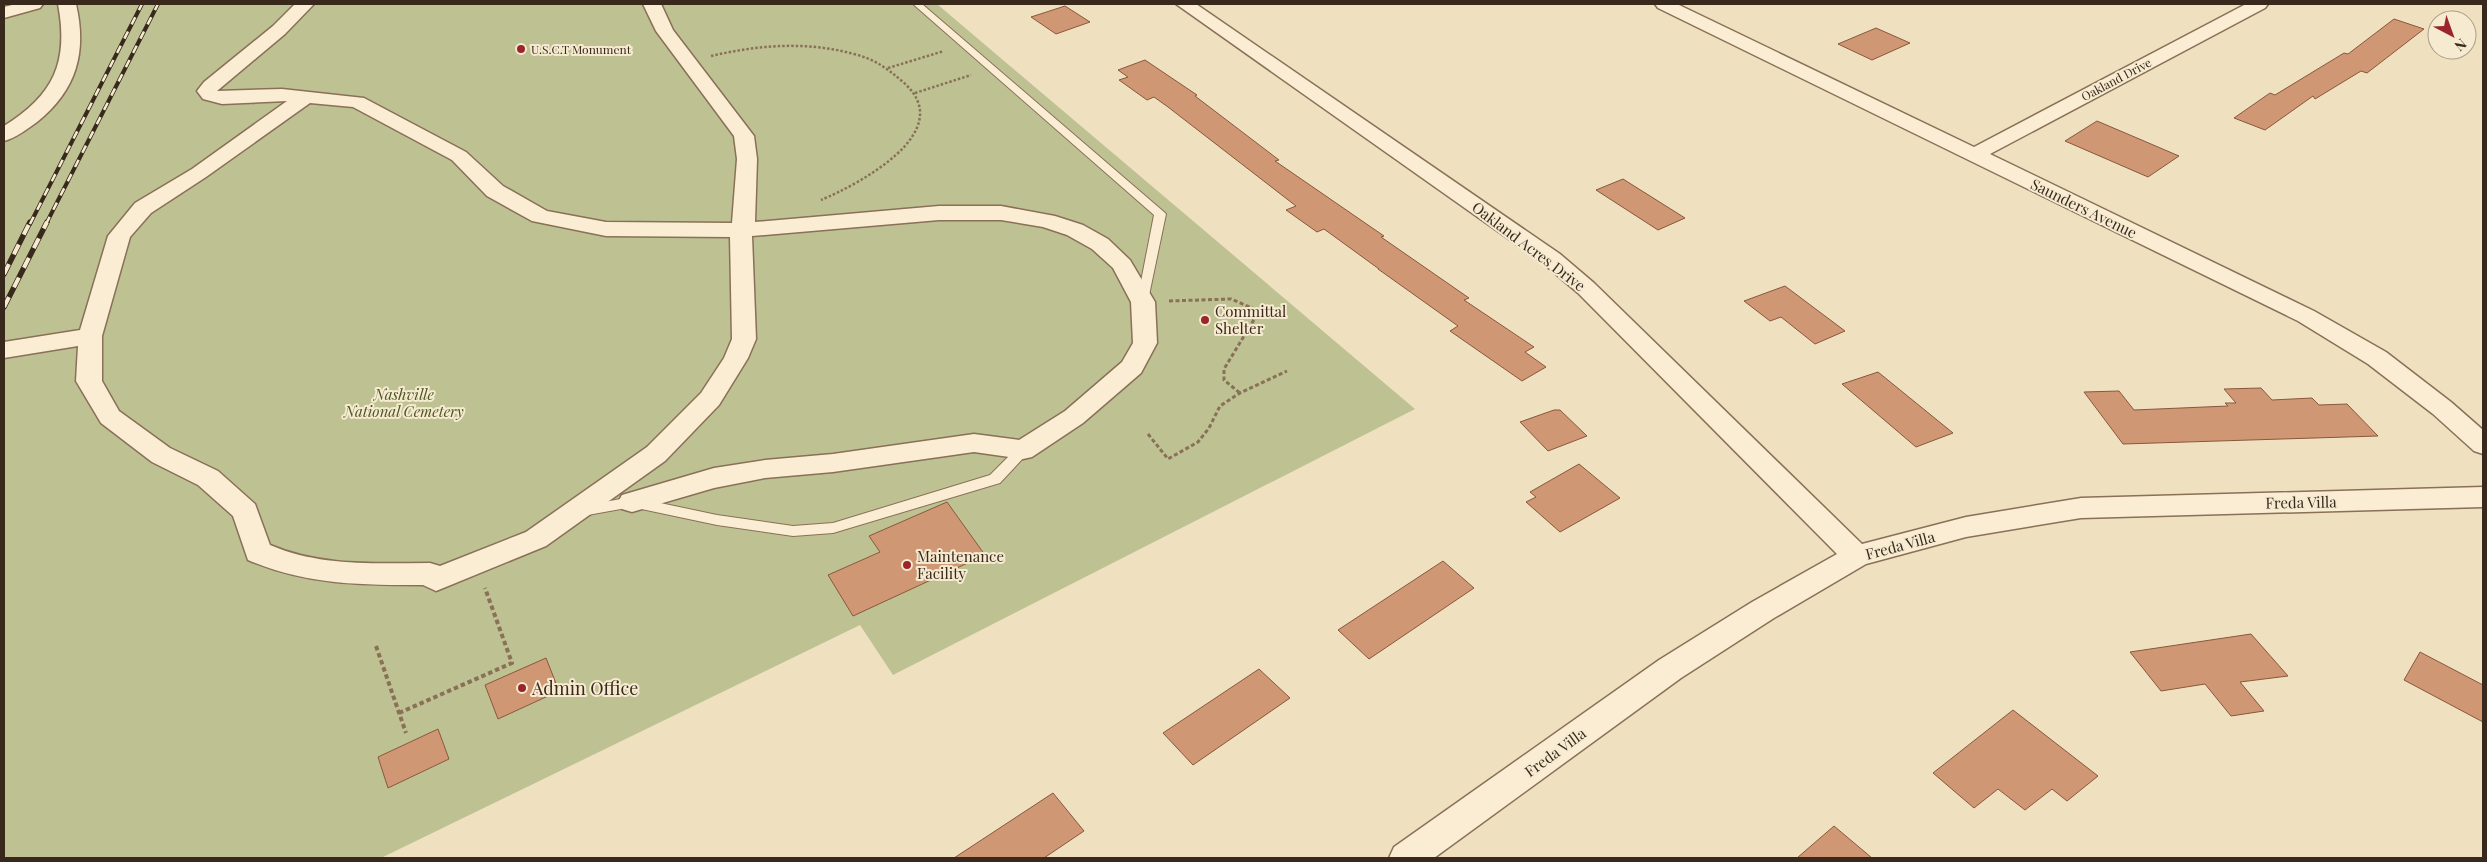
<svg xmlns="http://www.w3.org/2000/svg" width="2487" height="862" viewBox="0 0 2487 862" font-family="'Playfair Display',serif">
	<rect width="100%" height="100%" fill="#efe0c0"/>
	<!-- cemetery -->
	<polygon fill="#bec293" points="4,4 937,4 1415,409 893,675 860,625 381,858 4,858"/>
	<!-- building -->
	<g fill="#cf9774" stroke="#89583c">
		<polygon points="1065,6 1090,22 1056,34 1031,17"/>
		<polygon points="2394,19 2424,29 2367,73 2361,71 2315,99 2313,96 2265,130 2234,118 2270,93 2275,95 2344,53 2348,54"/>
		<polygon points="1876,28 1910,43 1872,60 1838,44"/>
		<polygon points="1145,60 1197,95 1195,96 1279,160 1275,161 1384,236 1381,237 1469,298 1464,300 1534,347 1525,352 1546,367 1522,381 1450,331 1458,326 1378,269 1379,269 1324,229 1317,232 1286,210 1296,206 1168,107 1154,97 1147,100 1119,80 1128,77 1118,70"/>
		<polygon points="2097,121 2144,141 2179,156 2148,177 2065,141"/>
		<polygon points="1623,179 1685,218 1658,230 1596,190"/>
		<polygon points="1785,286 1845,331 1815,344 1781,317 1770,321 1744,301"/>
		<polygon points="1878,372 1953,433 1916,447 1842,384"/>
		<polygon points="2261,388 2272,400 2312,398 2319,405 2347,404 2378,436 2123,444 2084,392 2119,391 2134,410 2228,406 2225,403 2236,403 2224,389"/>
		<polygon points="1554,410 1560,410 1587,436 1548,451 1520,422"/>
		<polygon points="1579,464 1620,498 1560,532 1526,502 1536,497 1530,492"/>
		<polygon points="947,502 985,555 853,616 828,575 880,552 869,536"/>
		<polygon points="1443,561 1474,588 1369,659 1338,630"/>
		<polygon points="2251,634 2288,676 2240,682 2264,711 2231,716 2205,684 2161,691 2130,652"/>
		<polygon points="2420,652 2483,685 2483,722 2404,680"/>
		<polygon points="546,658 559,691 498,719 485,685"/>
		<polygon points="1259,669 1290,698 1193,765 1163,733"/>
		<polygon points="2013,710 2098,776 2067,801 2052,789 2025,810 1998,789 1974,808 1933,773"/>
		<polygon points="438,729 449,759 388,788 378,757"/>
		<polygon points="1053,793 1084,831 1044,858 954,858"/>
		<polygon points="1834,826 1872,858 1797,858"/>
	</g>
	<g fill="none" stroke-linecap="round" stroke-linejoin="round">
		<defs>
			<g id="lane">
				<polygon points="913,4 922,4 1164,212 1166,214 1147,305 1139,305 1137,302 1154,215"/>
				<polygon points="1023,445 1030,450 1028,453 1000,483 833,533 793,536 717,525 632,507 582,516 577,515 575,511 577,507 582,506 632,497 717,515 793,526 833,523 990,475 1018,447"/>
			</g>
			<g id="street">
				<polygon points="16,4 43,4 40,8 4,18 4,7"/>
				<path d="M58,4H76C87,52 77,90 37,122C27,129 16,138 4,141V126C54,95 69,62 58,4Z"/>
				<path d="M295,4H314L285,34L217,91L282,89L364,98L466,152L503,186L547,211L606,222L732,223L737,159L734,136L656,31L643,4H661L673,30L754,136L757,159L755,222L939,206H1001L1055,216L1083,225L1108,239L1130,260L1155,302L1157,343L1141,373L1083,423L1032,457L1023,459L974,452L833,472L765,478L714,488L632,512L622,509L618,502L622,495L714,468L765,460L833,454L974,434L1019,440L1065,411L1122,362L1133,343L1131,302L1113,268L1092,249L1067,235L1043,227L1001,220H939L752,236L756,339L748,358L719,405L665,461L546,546L436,591L423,585C360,585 307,585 248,560L233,516L198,485L152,462L101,423L76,381L78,346L4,358V342L80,330L108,236L135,203L192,169L287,101L222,104L203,99L197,91L204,82L273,26ZM310,103L353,107L452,160L487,196L532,221L606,236L730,237L732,339L724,358L701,393L647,447L526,532L440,566L430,563C376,563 321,567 270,545L255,504L218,471L170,448L119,411L102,381V336L130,237L151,213L206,177Z"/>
				<polygon points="1176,4 1196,4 1560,254 1594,283 1862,544 1966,517 2081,498 2483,487 2483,507 2081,518 1966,537 1866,564 1774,618 1681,678 1434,858 1389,858 1394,847 1659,660 1752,602 1837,554 1578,293 1544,264"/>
				<polygon points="1655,4 1677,4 1974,147 2246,4 2268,4 2265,8 1990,154 2314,311 2386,352 2451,402 2483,430 2483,454 2474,451 2433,414 2368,364 2298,321 1658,8"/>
			</g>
		</defs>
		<!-- lane casing -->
		<use href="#lane" stroke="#897057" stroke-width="2"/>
		<!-- street casing -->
		<use href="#street" stroke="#897057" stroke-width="3"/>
		<!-- path-far2 -->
		<g stroke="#897057" stroke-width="2.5" stroke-dasharray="2.5 2" stroke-linecap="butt">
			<path d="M711,56C758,45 806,41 854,54C874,59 887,68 903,82C960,131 859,184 821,200"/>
			<polyline points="888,68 944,51"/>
			<polyline points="915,93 971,75"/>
		</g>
		<!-- path-far1 -->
		<g stroke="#897057" stroke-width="3" stroke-dasharray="4 2.5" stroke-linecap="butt">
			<polyline points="1169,301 1231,299 1252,308 1255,318 1224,369 1224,380 1240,393"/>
			<polyline points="1148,434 1168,459 1198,442 1209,428 1220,406 1240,393 1287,371"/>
		</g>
		<!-- path -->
		<g stroke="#897057" stroke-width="4" stroke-dasharray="4.5 3" stroke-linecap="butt">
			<polyline points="376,646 406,733"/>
			<polyline points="399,713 512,663 485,588"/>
		</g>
		<!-- lane -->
		<use href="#lane" fill="#faedd3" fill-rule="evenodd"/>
		<!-- street -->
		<use href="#street" fill="#faedd3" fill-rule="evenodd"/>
		<defs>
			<g id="rail-far1">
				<polyline points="30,224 142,4"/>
				<polyline points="46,224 158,4"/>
			</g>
			<g id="rail">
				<polyline points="4,274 30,222"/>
				<polyline points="4,307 47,222"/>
			</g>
		</defs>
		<!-- rail-far1 casing -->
		<use href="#rail-far1" stroke="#38291c" stroke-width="4"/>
		<!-- rail casing -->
		<use href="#rail" stroke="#38291c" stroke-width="5.5"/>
		<!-- rail-far1 -->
		<use href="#rail-far1" stroke="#f6ead0" stroke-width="2.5" stroke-dasharray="8" stroke-linecap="butt"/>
		<!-- rail -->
		<use href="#rail" stroke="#f6ead0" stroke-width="4" stroke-dasharray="11" stroke-linecap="butt"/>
	</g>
	<!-- markers -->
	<g fill="#9a252a" stroke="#f6ead0" stroke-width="2">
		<circle cx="521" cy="49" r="5"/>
		<circle cx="1205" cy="320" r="5"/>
		<circle cx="907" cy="565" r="5"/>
		<circle cx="522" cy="688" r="5"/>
	</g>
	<g text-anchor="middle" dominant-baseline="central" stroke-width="4" stroke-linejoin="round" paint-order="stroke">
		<!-- far-poi labels -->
		<g font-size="12" fill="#38291c" stroke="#f6ead0" text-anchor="start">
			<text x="531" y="49">U.S.C.T Monument</text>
		</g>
		<!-- far-street labels -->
		<g font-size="12" fill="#38291c" stroke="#f6ead0">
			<text transform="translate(2116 79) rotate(-28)">Oakland Drive</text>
		</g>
		<!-- street labels -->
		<g font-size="15" fill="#38291c" stroke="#f6ead0">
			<text transform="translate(2084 208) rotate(26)">Saunders Avenue</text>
			<text transform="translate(1529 246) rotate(37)">Oakland Acres Drive</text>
			<text transform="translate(2301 502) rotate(-1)">Freda Villa</text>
			<text transform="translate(1900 545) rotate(-15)">Freda Villa</text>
			<text transform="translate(1555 752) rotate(-36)">Freda Villa</text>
		</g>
		<!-- poi labels -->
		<g font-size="15" fill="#38291c" stroke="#f6ead0" text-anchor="start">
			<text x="1215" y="311">Committal<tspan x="1215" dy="17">Shelter</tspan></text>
			<text x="917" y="556">Maintenance<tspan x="917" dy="17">Facility</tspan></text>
		</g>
		<!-- park labels -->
		<g font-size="15" font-style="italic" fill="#4a5522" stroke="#f6ead0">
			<text x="404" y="394">Nashville<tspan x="404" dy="17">National Cemetery</tspan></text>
		</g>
		<!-- near-poi labels -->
		<g font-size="18" fill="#38291c" stroke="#f6ead0" text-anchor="start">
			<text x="532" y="688">Admin Office</text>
		</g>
	</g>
	<!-- border -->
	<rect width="2487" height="862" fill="none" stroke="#38291c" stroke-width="10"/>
	<!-- north arrow -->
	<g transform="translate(2452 35) rotate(139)"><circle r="24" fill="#f6ead0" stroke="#aa9d88"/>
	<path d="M0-4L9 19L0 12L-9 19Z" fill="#9a252a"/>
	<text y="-8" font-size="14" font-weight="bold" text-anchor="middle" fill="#38291c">N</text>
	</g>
</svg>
